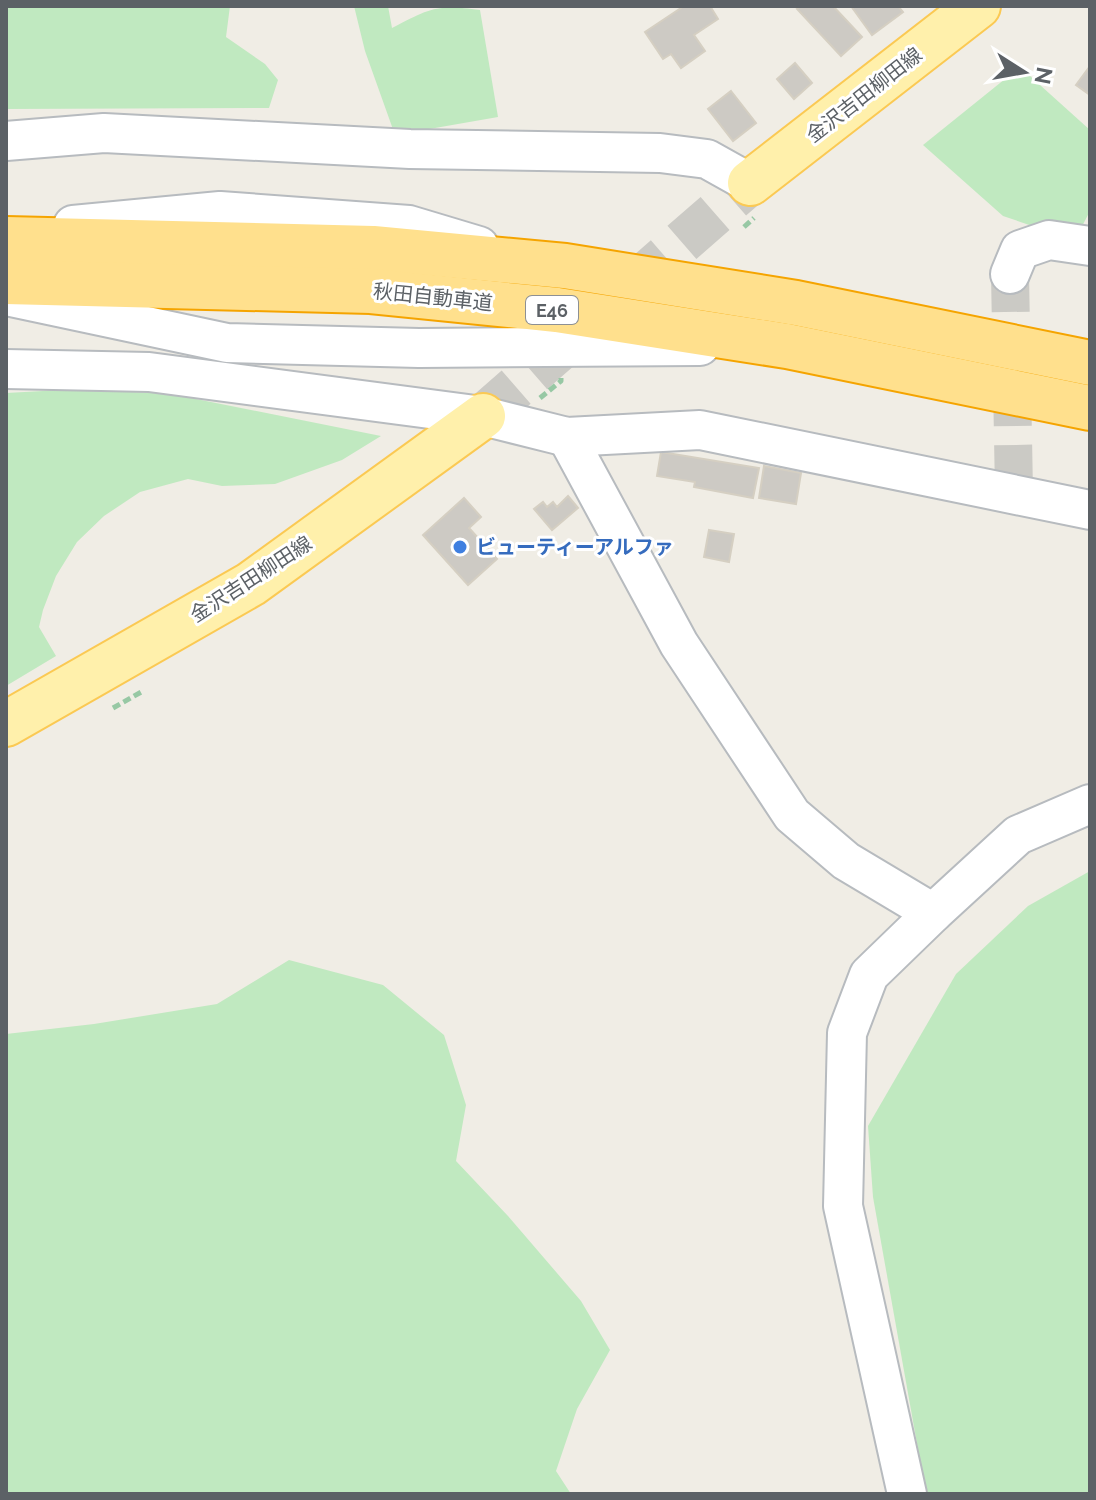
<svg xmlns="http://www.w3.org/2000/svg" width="1096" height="1500" viewBox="0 0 1096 1500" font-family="Raleway,'Noto Sans JP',sans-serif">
	<rect width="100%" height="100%" fill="#f0ede5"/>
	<!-- green -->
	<g fill="#c0e9c0">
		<polygon points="6,6 230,6 226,37 265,64 278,80 269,108 6,109"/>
		<path d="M354,6H388L392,28C430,8 437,4 480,10L498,117L395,135L365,51Z"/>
		<polygon points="1020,67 1090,130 1090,211 1079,232 1044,230 1003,216 923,145"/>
		<polygon points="80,389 171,394 381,436 342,460 275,484 222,486 188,479 140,492 104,516 77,542 56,576 43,610 39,627 56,656 6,686 6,393"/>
		<polygon points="1090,871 1090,1494 926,1494 873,1197 868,1126 956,974 1028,906"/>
		<polygon points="289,960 383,985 444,1035 466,1105 456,1161 508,1216 581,1301 610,1350 577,1409 556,1471 571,1494 6,1494 6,1034 94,1024 217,1004"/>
	</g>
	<!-- building -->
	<g fill="#cdcac4" stroke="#d5cfc2" stroke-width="2">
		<polygon points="684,6 710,6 718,19 694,35 705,51 681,68 671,54 663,59 645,32"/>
		<polygon points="801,6 833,6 862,37 841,56 797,9"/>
		<polygon points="851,6 898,6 903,12 872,35"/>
		<polygon points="795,63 812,83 794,99 777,79"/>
		<polygon points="1090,66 1090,95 1076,85"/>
		<polygon points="731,91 756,123 733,141 708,109"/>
		<polygon points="661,452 759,468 753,498 694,487 695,482 657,476"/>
		<polygon points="764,466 801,473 796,504 759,498"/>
		<polygon points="568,496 578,508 552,530 534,509 543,502 547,507 553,502 557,507"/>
		<polygon points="464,498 481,517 469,528 497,559 468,585 423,535"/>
		<polygon points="709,530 734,534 729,562 704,557"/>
	</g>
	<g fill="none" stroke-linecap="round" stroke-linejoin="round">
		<!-- minor-tunnel -->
		<polyline stroke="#cbcac5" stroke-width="38" stroke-dasharray="38 19" stroke-linecap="butt" points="1010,274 1014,492"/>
		<!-- major-tunnel -->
		<polyline stroke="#cbcac5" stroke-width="44" stroke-dasharray="44 22" stroke-linecap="butt" points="483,416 750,183"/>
		<defs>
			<g id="minor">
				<polyline points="6,141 104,133 410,149 660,153 707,159 750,183"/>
				<polyline points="73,225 220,211 409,225 479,246"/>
				<polyline points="1010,274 1020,250 1049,240 1090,246"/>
				<polyline points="6,296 227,343 419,348 700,346"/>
				<polyline points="6,369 149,372 483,416 567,437 700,430 1090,510"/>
				<polyline points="567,437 679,644 792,815 846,861 933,913"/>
				<polyline points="907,1494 843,1206 847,1033 869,975 933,913 1018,835 1090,804"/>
			</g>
			<g id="major">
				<polyline points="750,183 978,6"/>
				<polyline points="6,724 251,584 483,416"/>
			</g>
			<g id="highway">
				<polyline points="6,239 373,248 565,266 796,303 1090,363"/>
				<polyline points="6,282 371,291 557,310 787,346 1090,408"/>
			</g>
		</defs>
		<!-- minor casing -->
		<use href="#minor" stroke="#b7bbbf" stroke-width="42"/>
		<!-- major casing -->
		<use href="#major" stroke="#fbc953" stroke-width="48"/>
		<!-- highway casing -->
		<use href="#highway" stroke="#f5a400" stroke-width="48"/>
		<!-- path -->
		<g stroke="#97c8a4" stroke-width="5" stroke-dasharray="8 4" stroke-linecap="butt">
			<polyline points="744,227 754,218"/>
			<polyline points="540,398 561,381 561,378"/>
			<polyline points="113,708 143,691"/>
		</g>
		<!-- minor -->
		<use href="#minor" stroke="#fff" stroke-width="38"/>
		<!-- major -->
		<use href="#major" stroke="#fff0ab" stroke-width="44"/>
		<!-- highway -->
		<use href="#highway" stroke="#ffe08d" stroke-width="44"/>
	</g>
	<!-- markers -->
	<circle fill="#3f7fe0" stroke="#fff" stroke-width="3" cx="460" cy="547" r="8"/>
	<g text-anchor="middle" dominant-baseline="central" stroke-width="6" stroke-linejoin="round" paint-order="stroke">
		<!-- shield labels -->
		<rect fill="#fff" stroke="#8d9094" stroke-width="2" x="526" y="296" width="52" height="28" rx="6"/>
		<g font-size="18" font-weight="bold" fill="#5c6166">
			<text x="552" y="310">E46</text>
		</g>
		<!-- street labels -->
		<g font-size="20" fill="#5c6166" stroke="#fff">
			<text transform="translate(864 95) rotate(-38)">金沢吉田柳田線</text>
			<text transform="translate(433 297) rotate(6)">秋田自動車道</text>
			<text transform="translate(251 579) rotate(-33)">金沢吉田柳田線</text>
		</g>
		<!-- shop labels -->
		<g font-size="20" font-weight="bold" fill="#366cbe" stroke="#fff" text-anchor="start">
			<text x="476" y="547">ビューティーアルファ</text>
		</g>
	</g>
	<!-- border -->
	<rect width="1096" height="1500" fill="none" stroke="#5c6166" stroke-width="16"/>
	<!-- north arrow -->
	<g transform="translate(1024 72) rotate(101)" stroke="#ffffff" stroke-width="6" paint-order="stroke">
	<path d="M0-6L14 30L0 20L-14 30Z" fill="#5c6166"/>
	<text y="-12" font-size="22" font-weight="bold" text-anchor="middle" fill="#5c6166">N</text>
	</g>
</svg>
